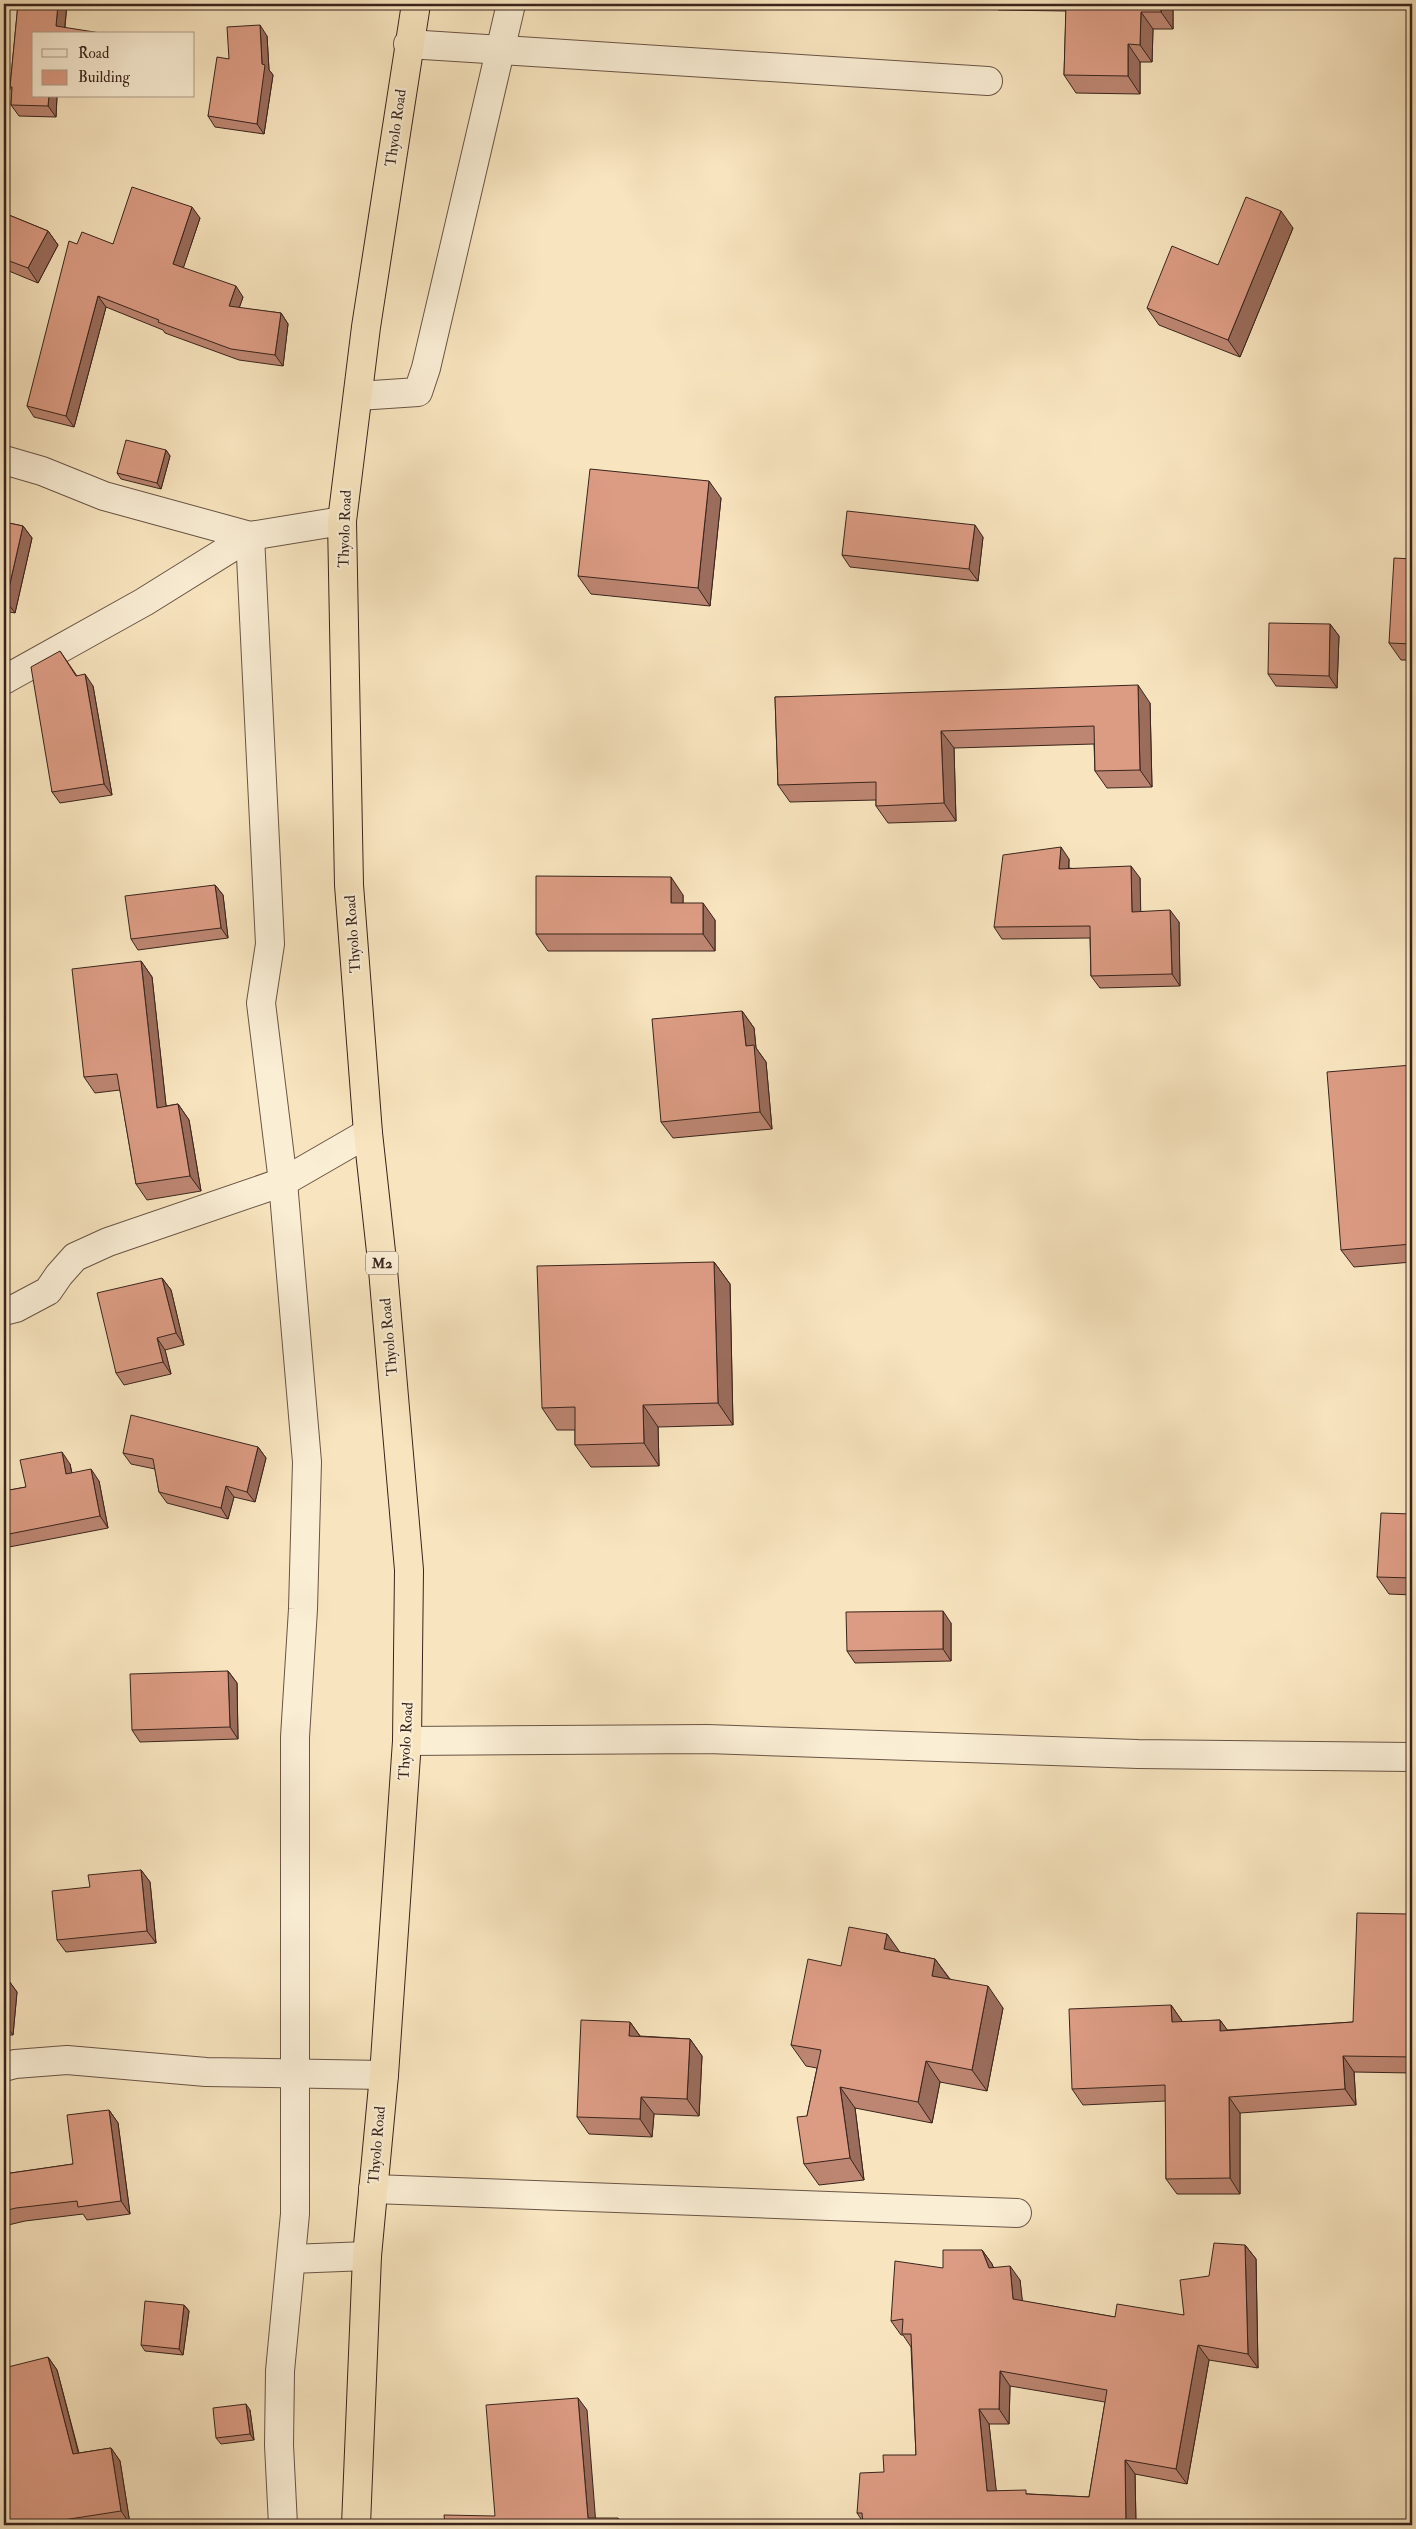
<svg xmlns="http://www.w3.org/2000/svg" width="1416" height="2529" viewBox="0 0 1416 2529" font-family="'IM FELL Double Pica',serif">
	<rect width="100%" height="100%" fill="#f8e5bf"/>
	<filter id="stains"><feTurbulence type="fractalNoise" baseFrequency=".004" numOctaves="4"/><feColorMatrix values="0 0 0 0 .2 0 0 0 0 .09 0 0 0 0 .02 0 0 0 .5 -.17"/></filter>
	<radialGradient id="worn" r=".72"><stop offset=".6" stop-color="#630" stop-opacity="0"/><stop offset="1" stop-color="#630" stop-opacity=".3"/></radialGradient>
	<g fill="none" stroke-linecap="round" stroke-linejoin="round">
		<defs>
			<g id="minor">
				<polyline points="408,44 988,81"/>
				<polyline points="358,396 418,392 426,368 511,4"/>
				<polyline points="4,460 42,471 104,496 250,536"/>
				<polyline points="250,536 270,944 261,1003 283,1182 307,1462 303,1609 295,1737 295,2214 280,2371 279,2445 283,2525"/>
				<polyline points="4,680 144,602 250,536 342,521"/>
				<polyline points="4,1311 16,1308 48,1291 59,1275 75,1257 108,1242 283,1182 368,1133"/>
				<polyline points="407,1741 707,1739 1138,1754 1412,1757"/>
				<polyline points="4,2067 15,2064 67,2060 206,2072 384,2075"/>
				<polyline points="373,2189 1017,2213"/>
				<polyline points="291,2259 367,2256"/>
			</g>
			<polyline id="trunk" points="356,2525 367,2256 384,2075 407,1741 409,1570 383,1270 368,1133 349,885 342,521 366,327 416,4"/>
		</defs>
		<!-- minor casing -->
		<use href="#minor" stroke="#695445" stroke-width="30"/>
		<!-- trunk casing -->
		<use href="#trunk" stroke="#39241c" stroke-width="30"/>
		<!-- minor -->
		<use href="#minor" stroke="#faeed5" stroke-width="28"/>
		<!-- trunk -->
		<use href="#trunk" stroke="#f8e5bf" stroke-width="28"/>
	</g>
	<!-- wall -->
	<g fill="#bd8672" stroke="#39241c" fill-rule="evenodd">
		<polygon points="18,4 67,4 65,27 34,34 34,96 57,96 56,117 19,116 11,105 12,91 10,87"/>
		<polygon points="993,4 1173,4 1173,29 1153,29 1152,62 1140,62 1140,94 1076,93 1064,75 1066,11 998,10"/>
		<polygon points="267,36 269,70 273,75 264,134 215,127 208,116 229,59"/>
		<polygon points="4,213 48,231 58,245 38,283 4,269"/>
		<polygon points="200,218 183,268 243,297 239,308 281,313 288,324 283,366 239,360 165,333 163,330 106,307 74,427 34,417 27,406 77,244 113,244"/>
		<polygon points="1293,228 1240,357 1159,325 1147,308 1218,265"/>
		<polygon points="166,450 170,456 161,489 121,479 117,473"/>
		<polygon points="721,498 710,606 591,594 578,576"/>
		<polygon points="4,522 23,526 32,538 15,613 4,611"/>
		<polygon points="983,537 978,581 850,567 842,555"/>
		<polygon points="1412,559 1412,660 1401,660 1389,643"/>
		<polygon points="1330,624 1339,636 1337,688 1276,686 1268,674"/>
		<polygon points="60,651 77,676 93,686 112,795 60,803 52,792"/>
		<polygon points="775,697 1150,703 1152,787 1107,788 1095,771 1094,744 954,748 956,821 888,823 876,806 876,800 790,802 778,785"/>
		<polygon points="1069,859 1069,868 1140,878 1140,911 1179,922 1180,986 1100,988 1091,976 1090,938 1002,939 994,927"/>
		<polygon points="215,885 223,895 228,938 138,950 131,939"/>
		<polygon points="683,895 683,903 715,920 715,951 548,951 536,934"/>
		<polygon points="141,961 152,977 166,1106 178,1104 189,1120 201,1191 147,1200 136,1184 120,1090 95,1093 84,1077"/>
		<polygon points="742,1011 754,1028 756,1048 766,1062 772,1129 673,1138 661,1122"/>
		<polygon points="1412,1065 1412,1262 1354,1267 1341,1250"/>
		<polygon points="714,1262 730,1284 733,1425 658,1427 659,1466 591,1467 575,1445 575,1430 557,1430 542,1408"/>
		<polygon points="162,1278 171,1290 184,1345 165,1350 171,1374 124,1385 116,1373"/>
		<polygon points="258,1447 266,1458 255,1502 234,1497 228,1519 167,1503 159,1492 155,1469 131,1464 123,1453"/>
		<polygon points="70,1464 72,1473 99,1481 108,1528 4,1548 4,1491 26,1487"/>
		<polygon points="1412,1514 1412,1595 1389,1594 1377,1577"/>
		<polygon points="951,1623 951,1661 855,1663 847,1651"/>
		<polygon points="228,1671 237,1683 238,1739 140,1742 132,1730"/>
		<polygon points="141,1870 150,1882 156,1943 66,1952 57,1940 90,1887"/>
		<polygon points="1412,1887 1412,2073 1354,2072 1356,2105 1240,2113 1240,2194 1177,2194 1166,2179 1166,2101 1083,2105 1072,2089 1171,2005 1182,2021 1182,2022 1220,2020 1227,2030 1353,2022 1408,1914"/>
		<polygon points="887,1934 899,1952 935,1959 950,1979 1003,2008 987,2091 940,2082 932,2123 855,2108 864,2180 819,2185 804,2164 807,2116 817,2068 806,2066 791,2045 841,1966"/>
		<polygon points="4,1980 9,1981 17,1992 13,2035 4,2035"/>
		<polygon points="630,2022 640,2036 690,2039 702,2056 699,2116 654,2114 652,2137 589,2134 577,2117"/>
		<polygon points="109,2110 118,2123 130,2214 87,2220 83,2214 25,2221 4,2226 4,2174 73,2164"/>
		<path d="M1245,2245L1256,2259L1258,2368L1209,2360L1187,2484L1135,2474L1136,2525L863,2522L857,2513L884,2472L916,2455L911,2347L903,2335H901L891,2321L943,2268L982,2250L992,2264L993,2267L1020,2280L1022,2301L1115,2317L1184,2315L1209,2276ZM1010,2386L1105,2402L1089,2497L1029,2494L996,2491L989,2424H1009Z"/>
		<polygon points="184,2305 189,2311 183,2355 145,2351 141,2345"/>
		<polygon points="48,2357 57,2370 79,2453 111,2448 120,2461 130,2524 124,2525 4,2525"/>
		<polygon points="250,2410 254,2440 221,2444 216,2438"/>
	</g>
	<!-- shaded-wall -->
	<g fill="#9a6d5c" stroke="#39241c">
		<polygon points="58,4 67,4 64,34 56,26"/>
		<polygon points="1161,4 1173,4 1173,29 1161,12"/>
		<polygon points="1141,12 1153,29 1152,62 1140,45"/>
		<polygon points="260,25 267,36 269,70 273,75 264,134 257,124 262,64"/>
		<polygon points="1128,44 1140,62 1140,94 1128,76"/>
		<polygon points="49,96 57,96 56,117 48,106"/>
		<polygon points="192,207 200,218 181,275 173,264"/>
		<polygon points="1281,211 1293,228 1240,357 1228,340"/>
		<polygon points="48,231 58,245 38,283 28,268"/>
		<polygon points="236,286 243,297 236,317 229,306"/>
		<polygon points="98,296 106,307 74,427 66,416"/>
		<polygon points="281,313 288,324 283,366 275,355"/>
		<polygon points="166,450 170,456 161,489 157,483"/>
		<polygon points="709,481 721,498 710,606 698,588"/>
		<polygon points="4,489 6,491 4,499"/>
		<polygon points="975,525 983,537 978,581 969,569"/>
		<polygon points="23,526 32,538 15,613 6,601"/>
		<polygon points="1330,624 1339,636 1337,688 1329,676"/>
		<polygon points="85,674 93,686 112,795 104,784"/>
		<polygon points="1138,685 1150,703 1152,787 1140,770"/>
		<polygon points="941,731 954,748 956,821 944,803"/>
		<polygon points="1061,847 1069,859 1068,880 1059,869"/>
		<polygon points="1131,866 1140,878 1141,923 1132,912"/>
		<polygon points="671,877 683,895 683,920 671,903"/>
		<polygon points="215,885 223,895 228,938 221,928"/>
		<polygon points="703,903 715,920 715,951 703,934"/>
		<polygon points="1170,910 1179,922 1180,986 1172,974"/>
		<polygon points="141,961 152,977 168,1123 157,1108"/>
		<polygon points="742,1011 754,1028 756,1048 766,1062 772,1129 760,1112 746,1046"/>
		<polygon points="178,1104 189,1120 201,1191 190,1176"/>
		<polygon points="714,1262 730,1284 733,1425 718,1403"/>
		<polygon points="162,1278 171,1290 184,1345 176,1333"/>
		<polygon points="157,1338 165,1350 171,1374 163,1362"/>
		<polygon points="643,1405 658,1427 659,1466 644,1443"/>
		<polygon points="258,1447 266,1458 255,1502 247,1492"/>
		<polygon points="62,1452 70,1464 74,1486 66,1474"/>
		<polygon points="91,1469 99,1481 108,1528 100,1516"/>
		<polygon points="226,1486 234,1497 228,1519 221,1508"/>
		<polygon points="943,1611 951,1623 951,1661 943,1649"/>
		<polygon points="228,1671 237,1683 238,1739 230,1727"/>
		<polygon points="141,1870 150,1882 156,1943 147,1931"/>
		<polygon points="887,1934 902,1955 884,1949"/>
		<polygon points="935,1959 950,1980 932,1976"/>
		<polygon points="9,1981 17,1992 13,2035 4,2024"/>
		<polygon points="988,1986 1003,2008 987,2091 972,2070"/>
		<polygon points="1171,2005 1182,2021 1183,2038 1172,2022"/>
		<polygon points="1220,2020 1231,2035 1220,2031"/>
		<polygon points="630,2022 642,2039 629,2036"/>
		<polygon points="690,2039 702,2056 699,2116 687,2099"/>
		<polygon points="1343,2056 1354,2072 1356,2105 1345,2089"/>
		<polygon points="926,2061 940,2082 932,2123 918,2102"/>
		<polygon points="840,2087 855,2108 864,2180 850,2158"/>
		<polygon points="641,2097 654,2114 652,2137 640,2119"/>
		<polygon points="1229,2097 1240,2113 1240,2194 1230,2178"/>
		<polygon points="109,2110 118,2123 130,2214 121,2201"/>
		<polygon points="1245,2245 1256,2259 1258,2368 1248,2354"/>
		<polygon points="982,2250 992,2264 999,2282 989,2268"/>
		<polygon points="1010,2266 1020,2280 1024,2314 1013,2299"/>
		<polygon points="184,2305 189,2311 183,2355 179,2349"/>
		<polygon points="1198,2345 1209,2360 1187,2484 1176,2469"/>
		<polygon points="48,2357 57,2370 82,2467 73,2454"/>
		<polygon points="1000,2371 1010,2386 1009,2424 999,2409"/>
		<polygon points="578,2398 587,2410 596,2525 588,2518"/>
		<polygon points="246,2404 250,2410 254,2440 250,2434"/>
		<polygon points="979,2409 989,2424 998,2506 987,2491"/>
		<polygon points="111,2448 120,2461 130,2524 121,2511"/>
		<polygon points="1125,2460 1135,2474 1136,2525 1126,2525"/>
		<polygon points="618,2518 623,2525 619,2525"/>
	</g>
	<!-- building -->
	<g fill="#dc9c84" stroke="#39241c" fill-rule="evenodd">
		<polygon points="18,4 58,4 56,26 107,34 34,34 34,96 49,96 48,106 11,105 12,87 10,87"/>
		<polygon points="1066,4 1161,4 1161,12 1141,12 1140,45 1128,44 1128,76 1064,75"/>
		<polygon points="260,25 262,64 265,65 257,124 208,116 217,57 229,59 227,27"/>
		<polygon points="132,187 192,207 173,264 236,286 229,306 281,313 275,355 231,349 158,322 159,320 98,296 66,416 27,406 69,241 77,244 82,232 113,244"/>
		<polygon points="1246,197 1281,211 1228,340 1147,308 1172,246 1218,265"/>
		<polygon points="4,213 48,231 28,268 4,259"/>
		<polygon points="126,440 166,450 157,483 117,473"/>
		<polygon points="590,469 709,481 698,588 578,576"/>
		<polygon points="847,511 975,525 969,569 842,555"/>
		<polygon points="4,522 23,526 6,601 4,600"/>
		<polygon points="1394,558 1412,559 1412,644 1389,643"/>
		<polygon points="1269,623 1330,624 1329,676 1268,674"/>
		<polygon points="60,651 76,676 85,674 104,784 52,792 31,667"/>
		<polygon points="1138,685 1140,770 1095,771 1094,726 941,731 944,803 876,806 876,782 778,785 775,697"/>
		<polygon points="1061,847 1059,869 1131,866 1132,912 1170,910 1172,974 1091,976 1090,926 994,927 1003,855"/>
		<polygon points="536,876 671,877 671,903 703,903 703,934 536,934"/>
		<polygon points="215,885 221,928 131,939 125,896"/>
		<polygon points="141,961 157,1108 178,1104 190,1176 136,1184 117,1074 84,1077 72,969"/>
		<polygon points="742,1011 746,1046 754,1045 760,1112 661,1122 652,1019"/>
		<polygon points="1412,1065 1412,1244 1341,1250 1327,1072"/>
		<polygon points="714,1262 718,1403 643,1405 644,1443 575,1445 575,1407 542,1408 537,1266"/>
		<polygon points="162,1278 176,1333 157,1338 163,1362 116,1373 97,1293"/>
		<polygon points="131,1415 258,1447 247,1492 226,1486 221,1508 159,1492 153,1459 123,1453"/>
		<polygon points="62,1452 66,1474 91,1469 100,1516 4,1535 4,1491 26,1487 20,1460"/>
		<polygon points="1381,1513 1412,1514 1412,1578 1377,1577"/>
		<polygon points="943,1611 943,1649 847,1651 846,1612"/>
		<polygon points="228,1671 230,1727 132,1730 130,1674"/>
		<polygon points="141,1870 147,1931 57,1940 52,1891 90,1887 88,1875"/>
		<polygon points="1408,1887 1412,1887 1412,2057 1343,2056 1345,2089 1229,2097 1230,2178 1166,2179 1165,2085 1072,2089 1069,2009 1171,2005 1172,2022 1220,2020 1220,2031 1353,2022 1357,1913 1408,1914"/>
		<polygon points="849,1927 887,1934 884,1949 935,1959 932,1976 988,1986 972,2070 926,2061 918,2102 840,2087 850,2158 804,2164 797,2117 807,2116 821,2050 791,2045 808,1959 841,1966"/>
		<polygon points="4,1980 9,1981 4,2024"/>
		<polygon points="581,2020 630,2022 629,2036 690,2039 687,2099 641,2097 640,2119 577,2117"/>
		<polygon points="109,2110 121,2201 78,2207 77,2201 16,2208 4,2211 4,2174 73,2164 67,2115"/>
		<path d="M1214,2243L1245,2245L1248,2354L1198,2345L1176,2469L1125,2460L1126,2525H863L862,2513H857L860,2473L884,2472L883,2455H916L911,2334H902L903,2319L891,2321L895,2261L943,2268V2250H982L989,2268L1010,2266L1013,2299L1115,2317L1117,2304L1184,2315L1180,2280L1209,2276ZM1000,2371L1107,2390L1089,2497L1026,2494V2490L987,2491L979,2409H999Z"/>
		<polygon points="145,2301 184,2305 179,2349 141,2345"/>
		<polygon points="48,2357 73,2454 111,2448 121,2511 31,2525 4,2525 4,2368"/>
		<polygon points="578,2398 588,2518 618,2518 619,2525 445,2525 444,2515 495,2516 486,2405"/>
		<polygon points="246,2404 250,2434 216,2438 213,2408"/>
	</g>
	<g text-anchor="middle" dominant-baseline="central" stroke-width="4.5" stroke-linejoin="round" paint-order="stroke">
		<!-- shield labels -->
		<rect fill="#faeed5" stroke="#736154" stroke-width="1" x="366" y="1251.5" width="32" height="23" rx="4"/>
		<g font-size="14" font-weight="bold" fill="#39241c">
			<text x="382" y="1263">M2</text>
		</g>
		<!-- street labels -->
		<g font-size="15" fill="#39241c" stroke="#faeed5">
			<text transform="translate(396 128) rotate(-82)">Thyolo Road</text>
			<text transform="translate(345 529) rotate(-88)">Thyolo Road</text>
			<text transform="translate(353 934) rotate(-94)">Thyolo Road</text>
			<text transform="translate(389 1337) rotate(-95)">Thyolo Road</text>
			<text transform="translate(406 1741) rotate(-87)">Thyolo Road</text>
			<text transform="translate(377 2145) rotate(-85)">Thyolo Road</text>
		</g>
	</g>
	<!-- margin -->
	<rect width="1416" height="2529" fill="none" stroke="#f8e5bf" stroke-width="20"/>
	<rect x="5" y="5" width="1406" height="2519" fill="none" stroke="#39241c" stroke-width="2.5"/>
	<rect x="10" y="10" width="1396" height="2509" fill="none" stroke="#39241c"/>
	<!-- legend -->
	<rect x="32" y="32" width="162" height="65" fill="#faeed5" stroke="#ad9d8b"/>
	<rect x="42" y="49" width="25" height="8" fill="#faeed5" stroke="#ad9d8b"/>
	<text x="78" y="58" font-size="15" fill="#39241c">Road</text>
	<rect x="42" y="70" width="25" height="15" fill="#dc9c84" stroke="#ad9d8b"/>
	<text x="78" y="82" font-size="15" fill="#39241c">Building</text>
	<rect width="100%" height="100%" filter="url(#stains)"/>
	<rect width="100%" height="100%" fill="url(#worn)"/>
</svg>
